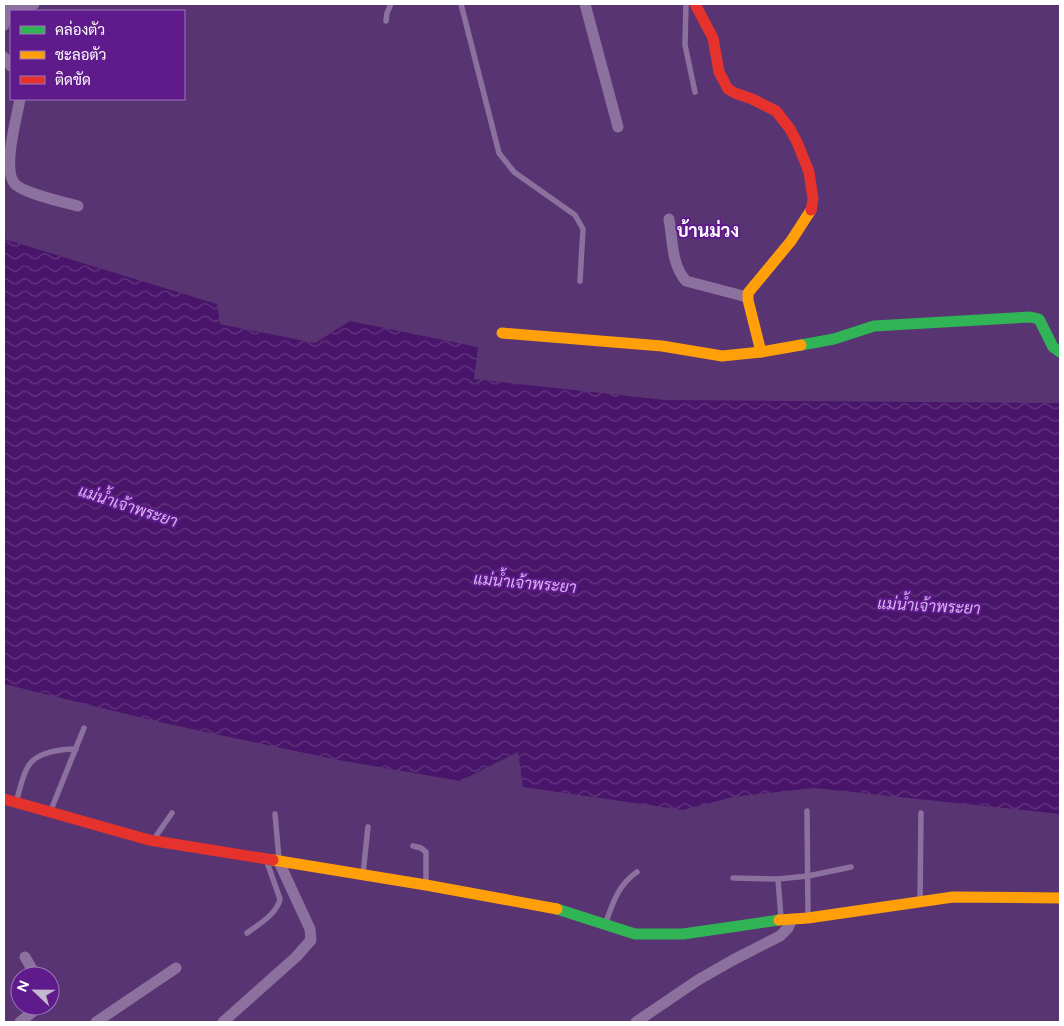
<svg xmlns="http://www.w3.org/2000/svg" width="1064" height="1026" viewBox="0 0 1064 1026" font-family="Figtree,Sarabun,sans-serif">
	<defs>
		<pattern id="water-waves" width="16" height="10" patternUnits="userSpaceOnUse" patternTransform="scale(1.25)"><rect width="16" height="10" fill="#49156a"/><path d="M0 5q4-4 8 0t8 0" fill="none" stroke="#643880"/></pattern>
	</defs>
	<rect width="100%" height="100%" fill="#593472"/>
	<!-- water -->
	<polygon fill="url(#water-waves)" points="4,239 217,304 220,324 315,343 350,321 478,347 474,379 665,400 1060,403 1060,814 814,788 733,797 683,810 523,787 518,752 460,781 333,759 159,722 4,684"/>
	<g fill="none" stroke-linecap="round" stroke-linejoin="round">
		<!-- lane -->
		<g stroke="#8c709e" stroke-width="5.5">
			<polyline points="461,4 499,153 514,172 575,215 583,229 580,281"/>
			<polyline points="686,4 685,45 695,92"/>
			<polyline points="386,21 387,13 391,4"/>
			<path d="M16,802C20,790 22,775 29,765C37,752 62,749 76,749"/>
			<polyline points="51,810 84,728"/>
			<polyline points="807,811 808,916"/>
			<polyline points="275,814 279,859"/>
			<polyline points="154,839 172,813"/>
			<polyline points="413,846 421,848 426,852 426,883"/>
			<polyline points="363,874 368,827"/>
			<polyline points="733,878 778,879 781,918"/>
			<polyline points="778,879 808,876 851,867"/>
			<polyline points="920,901 921,813"/>
			<path d="M606,922C613,902 619,884 637,872"/>
			<path d="M247,933C259,924 277,914 280,899L267,862"/>
		</g>
		<!-- street -->
		<g stroke="#8c709e" stroke-width="11">
			<polyline points="12,4 30,7 34,4"/>
			<polyline points="585,4 618,127"/>
			<polyline points="4,25 11,4"/>
			<polyline points="4,57 11,66"/>
			<path d="M20,99C17,117 1,172 16,185C27,194 63,202 78,206"/>
			<path d="M669,219C673,240 671,264 686,281L747,297"/>
			<polyline points="25,957 36,976"/>
			<polyline points="20,1022 40,1006"/>
			<polyline points="96,1022 176,968"/>
			<polyline points="223,1022 296,957 311,940 310,929 279,862"/>
			<polyline points="636,1022 698,980 733,960 780,936 788,928 792,919"/>
		</g>
		<!-- fast -->
		<g stroke="#30b455" stroke-width="11">
			<polyline points="801,345 834,339 874,326 1030,317 1039,319 1053,347 1060,352"/>
			<polyline points="557,909 635,934 683,934 779,920"/>
		</g>
		<!-- slow -->
		<g stroke="#ff9f0a" stroke-width="11">
			<polyline points="502,333 662,346 722,356 761,352 801,345"/>
			<polyline points="761,352 748,300 748,293 791,241 811,210"/>
			<polyline points="273,860 426,885 557,909"/>
			<polyline points="779,920 808,918 953,897 1060,898"/>
		</g>
		<!-- jam -->
		<g stroke="#e5322d" stroke-width="11">
			<polyline points="695,4 713,38 719,72 728,89 735,93 752,99 776,111 790,129 797,142 809,172 813,199 811,210"/>
			<polyline points="4,799 149,840 273,860"/>
		</g>
	</g>
	<g text-anchor="middle" dominant-baseline="central" stroke-width="4" stroke-linejoin="round" paint-order="stroke">
		<!-- water labels -->
		<g font-size="16" font-style="italic" fill="#d9b2f4" stroke="#5f1b8b">
			<text transform="translate(128 506) rotate(18)">แม่น้ำเจ้าพระยา</text>
			<text transform="translate(525 583) rotate(5)">แม่น้ำเจ้าพระยา</text>
			<text transform="translate(929 606) rotate(3)">แม่น้ำเจ้าพระยา</text>
		</g>
		<!-- quarter labels -->
		<g font-size="18" font-weight="bold" fill="#fff" stroke="#5f1b8b">
			<text x="708" y="231">บ้านม่วง</text>
		</g>
	</g>
	<!-- border -->
	<rect width="1064" height="1026" fill="none" stroke="#ffffff" stroke-width="10"/>
	<!-- legend -->
	<rect x="10" y="10" width="175" height="90" fill="#5f1b8b" stroke="#9f76b9"/>
	<rect x="20" y="26" width="25" height="8" fill="#30b455" stroke="#9f76b9"/>
	<text x="55" y="35" font-size="15" fill="#ffffff">คล่องตัว</text>
	<rect x="20" y="51" width="25" height="8" fill="#ff9f0a" stroke="#9f76b9"/>
	<text x="55" y="60" font-size="15" fill="#ffffff">ชะลอตัว</text>
	<rect x="20" y="76" width="25" height="8" fill="#e5322d" stroke="#9f76b9"/>
	<text x="55" y="85" font-size="15" fill="#ffffff">ติดขัด</text>
	<!-- north arrow -->
	<g transform="translate(35 991) rotate(292)"><circle r="24" fill="#5f1b8b" stroke="#9f76b9"/>
	<path d="M0-4L9 19L0 12L-9 19Z" fill="#c5b8ce"/>
	<text y="-8" font-size="14" font-weight="bold" text-anchor="middle" fill="#ffffff">N</text>
	</g>
</svg>
